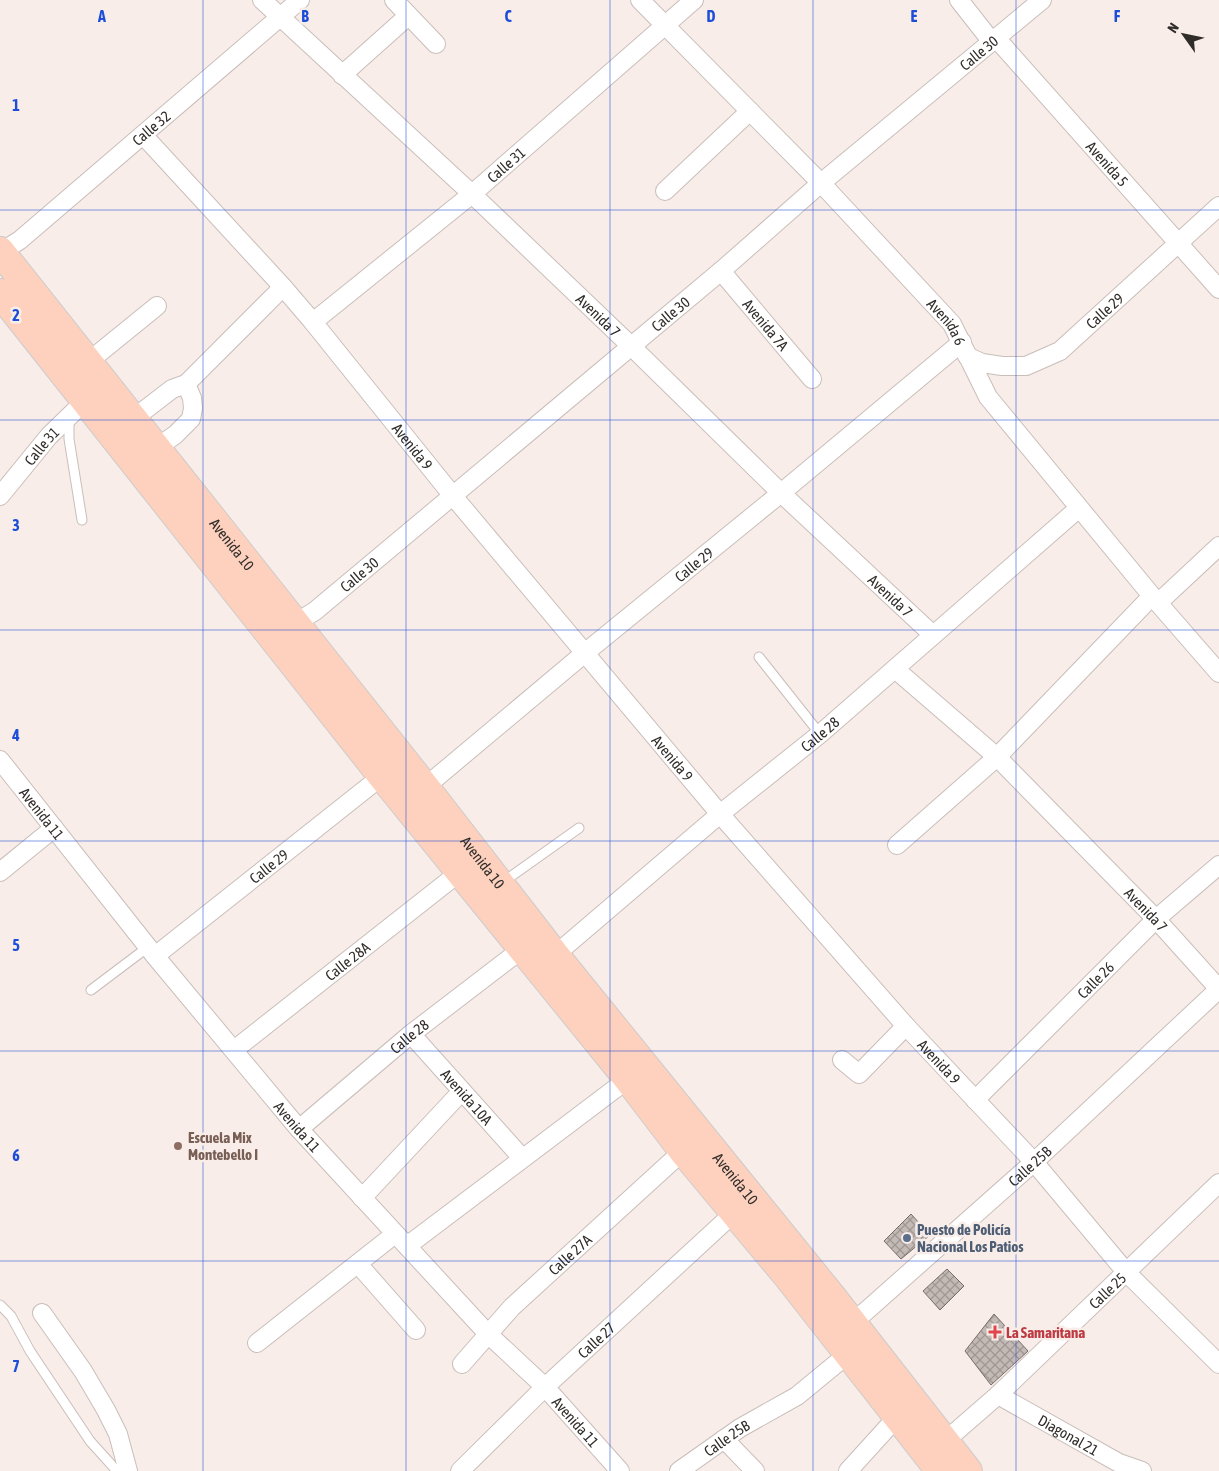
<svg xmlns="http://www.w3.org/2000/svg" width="1219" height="1471" viewBox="0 0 1219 1471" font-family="'Asap Condensed',sans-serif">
	<defs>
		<pattern id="building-cross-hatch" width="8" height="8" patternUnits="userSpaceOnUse" patternTransform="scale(1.25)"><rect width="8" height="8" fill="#c3b9b5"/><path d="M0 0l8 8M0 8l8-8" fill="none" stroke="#9f9793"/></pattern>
	</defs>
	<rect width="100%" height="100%" fill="#f8ede8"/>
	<!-- building -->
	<g fill="url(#building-cross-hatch)" stroke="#776d6a">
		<polygon points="911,1214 930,1235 901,1259 884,1241"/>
		<polygon points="947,1269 964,1286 940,1310 923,1291"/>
		<polygon points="994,1314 1028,1351 991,1385 965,1351"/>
	</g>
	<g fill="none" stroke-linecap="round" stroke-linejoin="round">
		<defs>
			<g id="lane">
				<polyline points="69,417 69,439 82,520"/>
				<polyline points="759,657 820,734"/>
				<polyline points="503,882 579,828"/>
				<polyline points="91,990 148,947"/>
				<polyline points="0,1305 11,1316 30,1351 90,1441 117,1471"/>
			</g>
			<g id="street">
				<path id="s1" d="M262,0L472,194L631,346L781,493L933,635"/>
				<polyline points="394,0 436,44"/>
				<path id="s2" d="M640,0L821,183L952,324L988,397L1152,596L1219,673"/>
				<polyline points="959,0 992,42"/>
				<path id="s3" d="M996,38L1219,289"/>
				<polyline points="342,75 408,16"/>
				<path id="s4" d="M143,135L283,287L313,322L453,496L720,814L905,1025L1034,1162L1126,1272L1219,1364"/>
				<polyline points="665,191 750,111"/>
				<path id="s5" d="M1,252L20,240L300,0"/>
				<path id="s6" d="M721,271L812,379"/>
				<path id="s7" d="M313,322L472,194L694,0"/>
				<path id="s8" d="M967,356L982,363L1002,366H1026L1060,351L1219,206"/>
				<polyline points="88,362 157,306"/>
				<polyline points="133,419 172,389 186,384 283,287"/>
				<polyline points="156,448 175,435 191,419 193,408 192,398 186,384"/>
				<path id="s9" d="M0,496L49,436L86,400"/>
				<polyline points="1158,603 1219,546"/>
				<path id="s10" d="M294,624L315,611L721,271L821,183L1042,0"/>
				<path id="s11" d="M895,669L997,757L1156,919L1219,989"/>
				<path id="s12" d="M0,760L155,956L299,1129L488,1334L545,1387L620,1471"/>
				<path id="s13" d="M425,787L586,652L781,493L962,342"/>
				<polyline points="897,845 997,757 1152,596"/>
				<polyline points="0,872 54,828"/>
				<path id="s14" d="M555,955L720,814L820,734L1079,508"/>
				<path id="s15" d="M155,956L382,776"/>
				<path id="s16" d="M411,1034L522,1158"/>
				<path id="s17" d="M234,1050L460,872"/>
				<polyline points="842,1060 859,1074 900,1032 905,1025"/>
				<path id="s18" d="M975,1100L1156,919L1219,865"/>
				<path id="s19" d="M299,1129L411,1034L522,949"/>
				<polyline points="362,1198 462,1091"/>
				<polyline points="407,1246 628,1079"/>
				<polyline points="358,1264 416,1330"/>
				<polyline points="42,1313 83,1371 106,1410 118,1434 128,1471"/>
				<path id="s20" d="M845,1327L865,1312L1034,1162L1219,989"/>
				<polyline points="257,1343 395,1234"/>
				<path id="s21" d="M462,1364L512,1307L683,1151"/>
				<path id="s22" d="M998,1395L1119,1463L1142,1471"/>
				<polyline points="724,1439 755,1471"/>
				<path id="s23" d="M937,1448L998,1395L1219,1183"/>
				<path id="s24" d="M460,1471L545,1387L735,1212"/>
				<path id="s25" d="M679,1471L740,1428L797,1396L848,1354"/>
				<polyline points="848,1471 897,1417"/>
			</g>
			<g id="primary">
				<path id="s26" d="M0,251L425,787L555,955L833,1298L968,1471"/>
				<polyline points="0,293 382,776 628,1079 683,1151 789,1278 940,1471"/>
			</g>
		</defs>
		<!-- lane casing -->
		<use href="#lane" stroke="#c9beba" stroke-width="11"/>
		<!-- street casing -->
		<use href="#street" stroke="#c9beba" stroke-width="20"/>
		<!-- primary casing -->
		<use href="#primary" stroke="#cdcccc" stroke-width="30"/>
		<!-- lane -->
		<use href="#lane" stroke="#fff" stroke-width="9"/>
		<!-- street -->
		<use href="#street" stroke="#fff" stroke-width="18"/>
		<!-- primary -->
		<use href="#primary" stroke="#fdd1bd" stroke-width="28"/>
	</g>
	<!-- grid -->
	<path fill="none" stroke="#1d4ed8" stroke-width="1" stroke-opacity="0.55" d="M203,0V1471M406,0V1471M610,0V1471M813,0V1471M1016,0V1471M0,210H1219M0,420H1219M0,630H1219M0,841H1219M0,1051H1219M0,1261H1219"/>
	<!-- markers -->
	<circle fill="#8d6e63" stroke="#f8ede8" stroke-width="2" cx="178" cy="1146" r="5"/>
	<circle fill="#5c6f8a" stroke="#f8ede8" stroke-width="2" cx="907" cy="1238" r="5"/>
	<path fill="#e0444e" stroke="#f8ede8" stroke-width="2" d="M992.5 1324.5h5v5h5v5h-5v5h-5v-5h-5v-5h5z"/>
	<g text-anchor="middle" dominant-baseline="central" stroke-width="5" stroke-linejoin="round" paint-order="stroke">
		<!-- street labels -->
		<g font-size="15" fill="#302c2a" stroke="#f8ede8">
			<text stroke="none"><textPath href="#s10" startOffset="892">Calle 30</textPath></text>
			<text stroke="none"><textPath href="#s5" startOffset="195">Calle 32</textPath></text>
			<text stroke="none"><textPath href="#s3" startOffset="168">Avenida 5</textPath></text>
			<text stroke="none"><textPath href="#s7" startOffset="249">Calle 31</textPath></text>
			<text stroke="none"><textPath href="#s8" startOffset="158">Calle 29</textPath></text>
			<text stroke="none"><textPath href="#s10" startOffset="488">Calle 30</textPath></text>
			<text stroke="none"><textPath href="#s1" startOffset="461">Avenida 7</textPath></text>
			<text stroke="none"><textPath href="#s2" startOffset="445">Avenida 6</textPath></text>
			<text stroke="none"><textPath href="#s6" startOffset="70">Avenida 7A</textPath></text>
			<text stroke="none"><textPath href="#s4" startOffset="412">Avenida 9</textPath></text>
			<text stroke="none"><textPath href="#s9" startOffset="65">Calle 31</textPath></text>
			<text stroke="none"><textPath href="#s26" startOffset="374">Avenida 10</textPath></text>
			<text stroke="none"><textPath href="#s13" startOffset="349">Calle 29</textPath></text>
			<text stroke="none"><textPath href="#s10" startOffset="82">Calle 30</textPath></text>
			<text stroke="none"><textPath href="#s1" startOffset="866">Avenida 7</textPath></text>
			<text stroke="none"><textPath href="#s14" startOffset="345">Calle 28</textPath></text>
			<text stroke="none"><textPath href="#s4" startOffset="818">Avenida 9</textPath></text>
			<text stroke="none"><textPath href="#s12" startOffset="68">Avenida 11</textPath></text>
			<text stroke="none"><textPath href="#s26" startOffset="779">Avenida 10</textPath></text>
			<text stroke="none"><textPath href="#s15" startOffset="145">Calle 29</textPath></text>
			<text stroke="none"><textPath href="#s11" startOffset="348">Avenida 7</textPath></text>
			<text stroke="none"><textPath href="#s17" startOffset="144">Calle 28A</textPath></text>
			<text stroke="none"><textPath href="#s18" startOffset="170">Calle 26</textPath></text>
			<text stroke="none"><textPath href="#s19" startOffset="144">Calle 28</textPath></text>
			<text stroke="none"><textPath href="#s4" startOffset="1222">Avenida 9</textPath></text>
			<text stroke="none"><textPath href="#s16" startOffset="84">Avenida 10A</textPath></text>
			<text stroke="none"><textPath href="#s12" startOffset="472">Avenida 11</textPath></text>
			<text stroke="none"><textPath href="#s20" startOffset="245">Calle 25B</textPath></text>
			<text stroke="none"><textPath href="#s26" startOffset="1184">Avenida 10</textPath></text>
			<text stroke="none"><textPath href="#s21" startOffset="154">Calle 27A</textPath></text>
			<text stroke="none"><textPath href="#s23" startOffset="232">Calle 25</textPath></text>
			<text stroke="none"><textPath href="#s24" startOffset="189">Calle 27</textPath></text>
			<text stroke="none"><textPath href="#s12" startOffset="878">Avenida 11</textPath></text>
			<text stroke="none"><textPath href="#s22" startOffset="81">Diagonal 21</textPath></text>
			<text stroke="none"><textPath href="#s25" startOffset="58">Calle 25B</textPath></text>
		</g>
		<!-- education labels -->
		<g font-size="15" font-weight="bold" fill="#785e54" stroke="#f8ede8" text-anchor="start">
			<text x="188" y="1137">Escuela Mix<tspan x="188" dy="17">Montebello I</tspan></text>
		</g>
		<!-- service labels -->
		<g font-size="15" font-weight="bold" fill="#4e5e75" stroke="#f8ede8" text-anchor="start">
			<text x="917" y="1229">Puesto de Policía<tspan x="917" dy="17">Nacional Los Patios</tspan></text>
		</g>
		<!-- health labels -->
		<g font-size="15" font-weight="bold" fill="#be3a42" stroke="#f8ede8" text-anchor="start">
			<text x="1006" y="1332">La Samaritana</text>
		</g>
	</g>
	<g font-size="16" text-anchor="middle" font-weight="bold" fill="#1d4ed8" stroke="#f8ede8" stroke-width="5" stroke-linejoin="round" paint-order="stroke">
		<text x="102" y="22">A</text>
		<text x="305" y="22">B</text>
		<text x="508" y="22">C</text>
		<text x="711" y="22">D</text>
		<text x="914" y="22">E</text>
		<text x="1117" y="22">F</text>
		<text x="16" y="111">1</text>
		<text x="16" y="321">2</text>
		<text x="16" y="531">3</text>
		<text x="16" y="741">4</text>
		<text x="16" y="951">5</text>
		<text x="16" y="1161">6</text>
		<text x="16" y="1372">7</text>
	</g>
	<!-- north arrow -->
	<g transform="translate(1184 35) rotate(303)" stroke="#f8ede8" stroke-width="4" paint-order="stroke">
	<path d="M0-4L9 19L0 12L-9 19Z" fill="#302c2a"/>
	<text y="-8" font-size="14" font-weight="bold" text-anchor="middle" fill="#302c2a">N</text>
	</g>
</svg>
